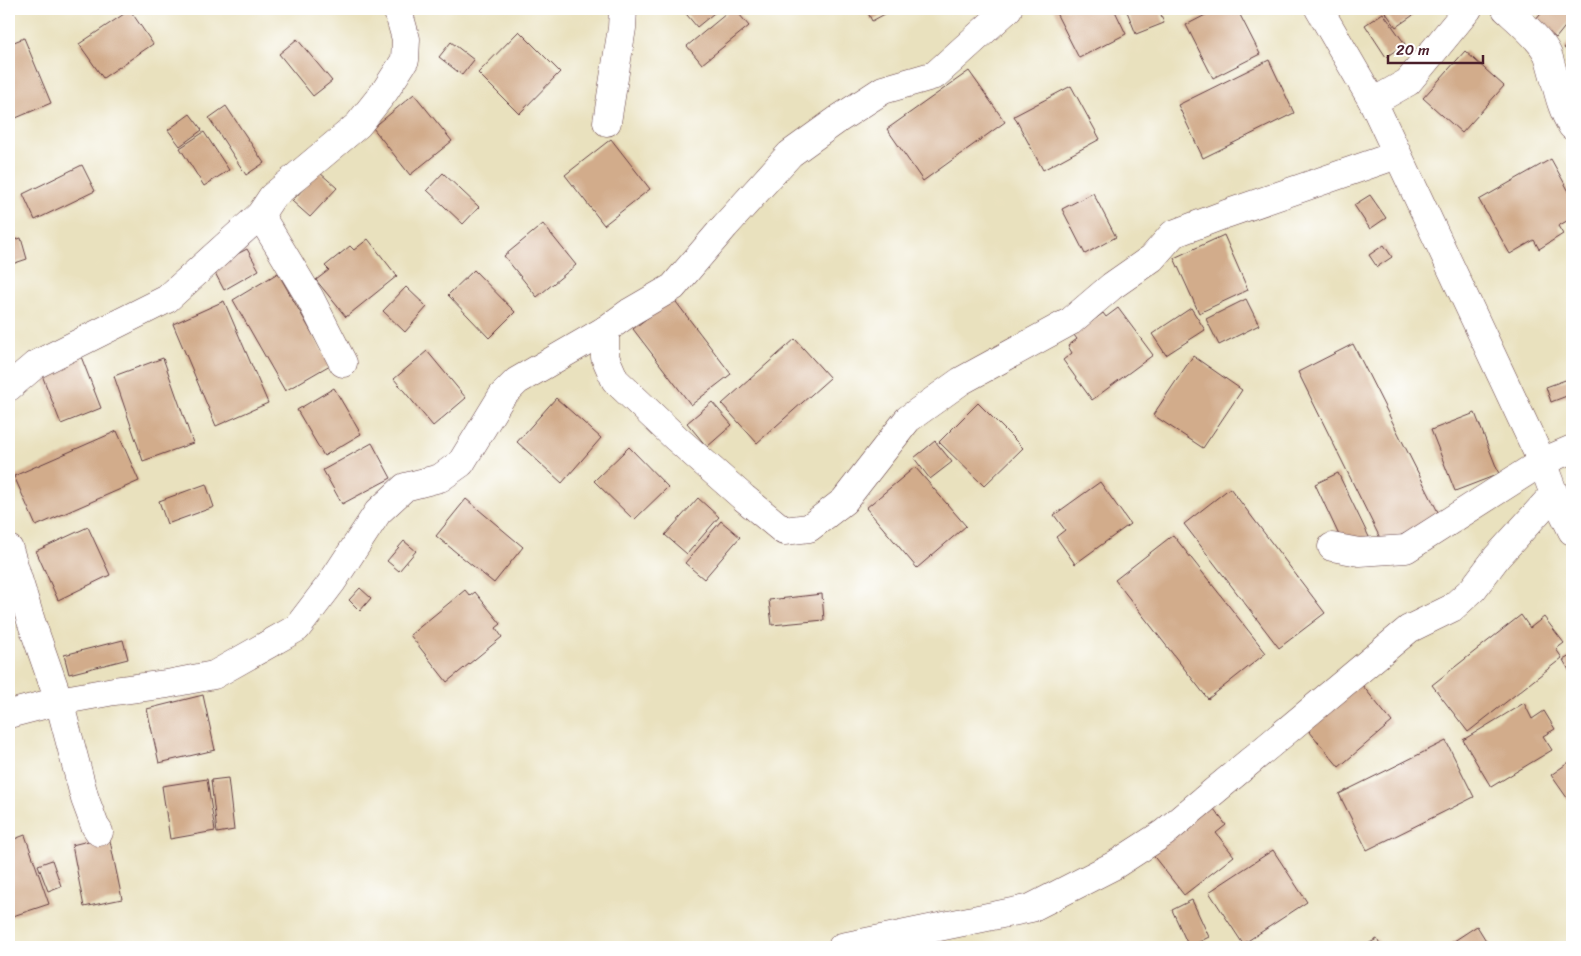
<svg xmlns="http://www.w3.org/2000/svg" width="1581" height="956" viewBox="0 0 1581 956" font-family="Sriracha,sans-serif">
	<rect width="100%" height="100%" fill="#fff"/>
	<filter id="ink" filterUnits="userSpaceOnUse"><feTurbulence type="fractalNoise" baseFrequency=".02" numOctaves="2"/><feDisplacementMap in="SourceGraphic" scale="10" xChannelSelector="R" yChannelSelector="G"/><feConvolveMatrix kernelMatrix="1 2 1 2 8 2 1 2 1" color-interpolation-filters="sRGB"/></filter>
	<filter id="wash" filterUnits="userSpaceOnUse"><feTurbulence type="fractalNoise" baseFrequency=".0096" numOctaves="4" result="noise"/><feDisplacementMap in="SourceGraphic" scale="20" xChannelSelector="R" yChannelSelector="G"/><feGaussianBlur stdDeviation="1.12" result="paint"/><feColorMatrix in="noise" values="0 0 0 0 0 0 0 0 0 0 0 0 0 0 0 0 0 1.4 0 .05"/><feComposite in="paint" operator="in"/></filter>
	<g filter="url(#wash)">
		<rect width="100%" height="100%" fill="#e9e1be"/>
		<g id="blocks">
			<!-- building -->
			<g fill="#d2ac8b">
				<polygon points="682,9 719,9 697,27"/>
				<polygon points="732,9 735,9 749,26 702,64 687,46"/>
				<polygon points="866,9 894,9 872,21"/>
				<polygon points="1054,9 1119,9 1115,11 1126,34 1079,58"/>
				<polygon points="1126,9 1159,9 1164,23 1136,34"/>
				<polygon points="1217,9 1237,9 1260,54 1213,78 1186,25"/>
				<polygon points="1383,9 1422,9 1396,27"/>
				<polygon points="1545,9 1572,9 1572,18 1556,38 1535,21"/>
				<polygon points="130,10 153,44 103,78 79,44"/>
				<polygon points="1383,13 1405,44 1386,57 1365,25"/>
				<polygon points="519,31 560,72 519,114 478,73"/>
				<polygon points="24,38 51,103 9,121 9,44"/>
				<polygon points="1572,38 1572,55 1564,48"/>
				<polygon points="297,39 332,81 313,96 279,54"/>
				<polygon points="451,42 474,60 462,75 439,57"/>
				<polygon points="1465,51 1504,86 1462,133 1423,98"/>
				<polygon points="1269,60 1294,113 1203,158 1178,105"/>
				<polygon points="969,71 1005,122 923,181 887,129"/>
				<polygon points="1071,86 1100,139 1043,170 1014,116"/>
				<polygon points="414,94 452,141 410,175 373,128"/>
				<polygon points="226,106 264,163 246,175 209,118"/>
				<polygon points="190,114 202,130 180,146 168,130"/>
				<polygon points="204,132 229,170 204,186 180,148"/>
				<polygon points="611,139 650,189 604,225 565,175"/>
				<polygon points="1551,159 1572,197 1572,218 1558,226 1563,234 1539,249 1534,240 1510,254 1479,200"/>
				<polygon points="82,165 95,191 35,220 23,194"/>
				<polygon points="319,172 337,188 310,217 292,201"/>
				<polygon points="443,173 479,207 463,224 427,190"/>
				<polygon points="1093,193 1116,237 1085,254 1062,209"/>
				<polygon points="1370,195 1386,218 1370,229 1354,205"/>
				<polygon points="543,224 576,265 537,297 504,256"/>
				<polygon points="1224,235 1248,290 1199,313 1174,258"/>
				<polygon points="21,238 27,259 9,265 9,242"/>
				<polygon points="368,239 397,276 346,317 316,280 329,270 325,266 350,246 354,250"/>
				<polygon points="1384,245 1392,257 1377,267 1369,255"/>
				<polygon points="247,249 259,270 224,290 212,267"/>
				<polygon points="474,270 515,312 489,338 448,295"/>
				<polygon points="278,273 330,365 285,391 233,300"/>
				<polygon points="406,287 427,307 405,332 383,311"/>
				<polygon points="673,298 731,374 691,405 633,329"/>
				<polygon points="1246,299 1259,325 1219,345 1206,319"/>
				<polygon points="224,301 268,403 216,426 173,324"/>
				<polygon points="1118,308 1153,355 1092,400 1063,360 1072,353 1068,346 1077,339 1074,335 1103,313 1106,317"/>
				<polygon points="1191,308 1205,330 1166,355 1152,334"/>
				<polygon points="795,339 830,378 757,443 722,404"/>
				<polygon points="1353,344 1440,516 1383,544 1298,372"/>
				<polygon points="427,351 466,398 433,426 394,379"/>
				<polygon points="80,354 101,408 61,424 40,370"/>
				<polygon points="1193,356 1242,390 1203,448 1153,415"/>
				<polygon points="163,358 193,443 143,461 114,376"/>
				<polygon points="1571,378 1572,382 1572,394 1551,402 1546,387"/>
				<polygon points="334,388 361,434 324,456 297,410"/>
				<polygon points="556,398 601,438 562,483 517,442"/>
				<polygon points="712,402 732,425 707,447 687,423"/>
				<polygon points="978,403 1023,448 984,486 939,442"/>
				<polygon points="1475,413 1499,474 1455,491 1431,430"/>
				<polygon points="117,431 139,481 36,526 14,476"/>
				<polygon points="935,441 952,462 930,479 914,458"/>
				<polygon points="372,443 391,478 342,504 323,470"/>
				<polygon points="629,447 668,487 634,520 594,481"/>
				<polygon points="915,467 966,526 917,568 866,508"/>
				<polygon points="1338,473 1369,537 1345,548 1315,484"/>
				<polygon points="1100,482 1130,524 1075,564 1056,537 1065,530 1054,515"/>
				<polygon points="206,484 214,507 167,524 159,501"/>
				<polygon points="1230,488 1325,613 1279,648 1184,524"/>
				<polygon points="698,498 719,517 687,554 665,535"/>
				<polygon points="466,499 523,547 494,583 436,536"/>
				<polygon points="721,521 740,537 704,579 685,563"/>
				<polygon points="88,527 110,575 58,600 36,551"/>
				<polygon points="1173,535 1266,653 1208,699 1115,580"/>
				<polygon points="404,541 416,551 399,571 387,561"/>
				<polygon points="360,588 371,598 360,611 349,600"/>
				<polygon points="465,590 470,596 475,592 501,624 496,628 502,637 447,682 410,635"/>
				<polygon points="822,594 824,620 772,625 769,600"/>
				<polygon points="9,608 14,622 9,624"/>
				<polygon points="1521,615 1530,628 1544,617 1564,643 1556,649 1562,658 1468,732 1432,685"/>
				<polygon points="123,640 128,659 69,674 64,655"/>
				<polygon points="1572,655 1572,675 1563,660"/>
				<polygon points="1358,680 1392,722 1339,767 1304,725"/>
				<polygon points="203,695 215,750 159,763 147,709"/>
				<polygon points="1524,703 1532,719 1544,711 1555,729 1543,736 1552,750 1491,787 1463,740"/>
				<polygon points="1446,741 1474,797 1367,850 1339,794"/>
				<polygon points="1572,760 1572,805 1551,775"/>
				<polygon points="228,778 234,830 217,833 211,780"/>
				<polygon points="207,779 215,831 170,839 162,786"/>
				<polygon points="1208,801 1226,825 1216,833 1234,856 1184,895 1148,849"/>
				<polygon points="25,835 49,904 10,917 9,841"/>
				<polygon points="109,836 122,899 84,907 72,845"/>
				<polygon points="1273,850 1307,902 1243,944 1209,892"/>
				<polygon points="52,860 61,886 48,891 38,865"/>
				<polygon points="1192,900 1209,937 1189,947 1172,910"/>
				<polygon points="1477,926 1490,947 1445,947"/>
				<polygon points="1377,939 1381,947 1362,947"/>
			</g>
		</g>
	</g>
	<g filter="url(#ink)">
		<use href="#blocks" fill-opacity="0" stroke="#623c41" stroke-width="1"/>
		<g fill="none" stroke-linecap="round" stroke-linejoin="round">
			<defs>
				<g id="street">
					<polyline points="1319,9 1373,102 1542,462 1554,494 1572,531"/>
					<path d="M1506,9C1518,20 1542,40 1548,55C1556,79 1558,104 1572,126"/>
					<polyline points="1373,102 1408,82 1468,9"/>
					<polyline points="607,122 622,28 623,9"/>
					<polyline points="260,215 310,298 343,363"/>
					<polyline points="605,330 605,357 615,380 676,438 744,498 784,531 809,528 844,501 908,419 961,381 1071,321 1112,286 1152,258 1173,234 1226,214 1397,155"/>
					<polyline points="9,387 35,365 167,299 260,215 272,197 358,125 385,91 405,60 406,39 399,14 396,9"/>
					<polyline points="1332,547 1359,552 1406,549 1542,462 1572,449"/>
					<polyline points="9,549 31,621 59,701 85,799 95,826 99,832"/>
					<polyline points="9,714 59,701 114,691 167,684 214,675 297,628 332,582 378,512 405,487 440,478 461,463 502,396 517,381 605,330 630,312 673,287 725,226 790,154 840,118 883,90 935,75 1008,9"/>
					<polyline points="842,947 1031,908 1113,866 1164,833 1409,629 1452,608 1473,589 1497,557 1554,494"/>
				</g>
			</defs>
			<!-- street casing -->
			<use href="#street" stroke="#623c41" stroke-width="29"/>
			<!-- street -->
			<use href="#street" stroke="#fff" stroke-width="28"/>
		</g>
	</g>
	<!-- margin -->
	<rect width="1581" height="956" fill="none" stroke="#fff" stroke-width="30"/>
	<!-- scale -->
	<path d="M1388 55v8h95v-8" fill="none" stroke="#4a1f2b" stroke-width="2.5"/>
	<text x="1396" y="55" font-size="15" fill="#4a1f2b" stroke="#ffffff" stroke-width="4" paint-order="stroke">20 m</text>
</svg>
